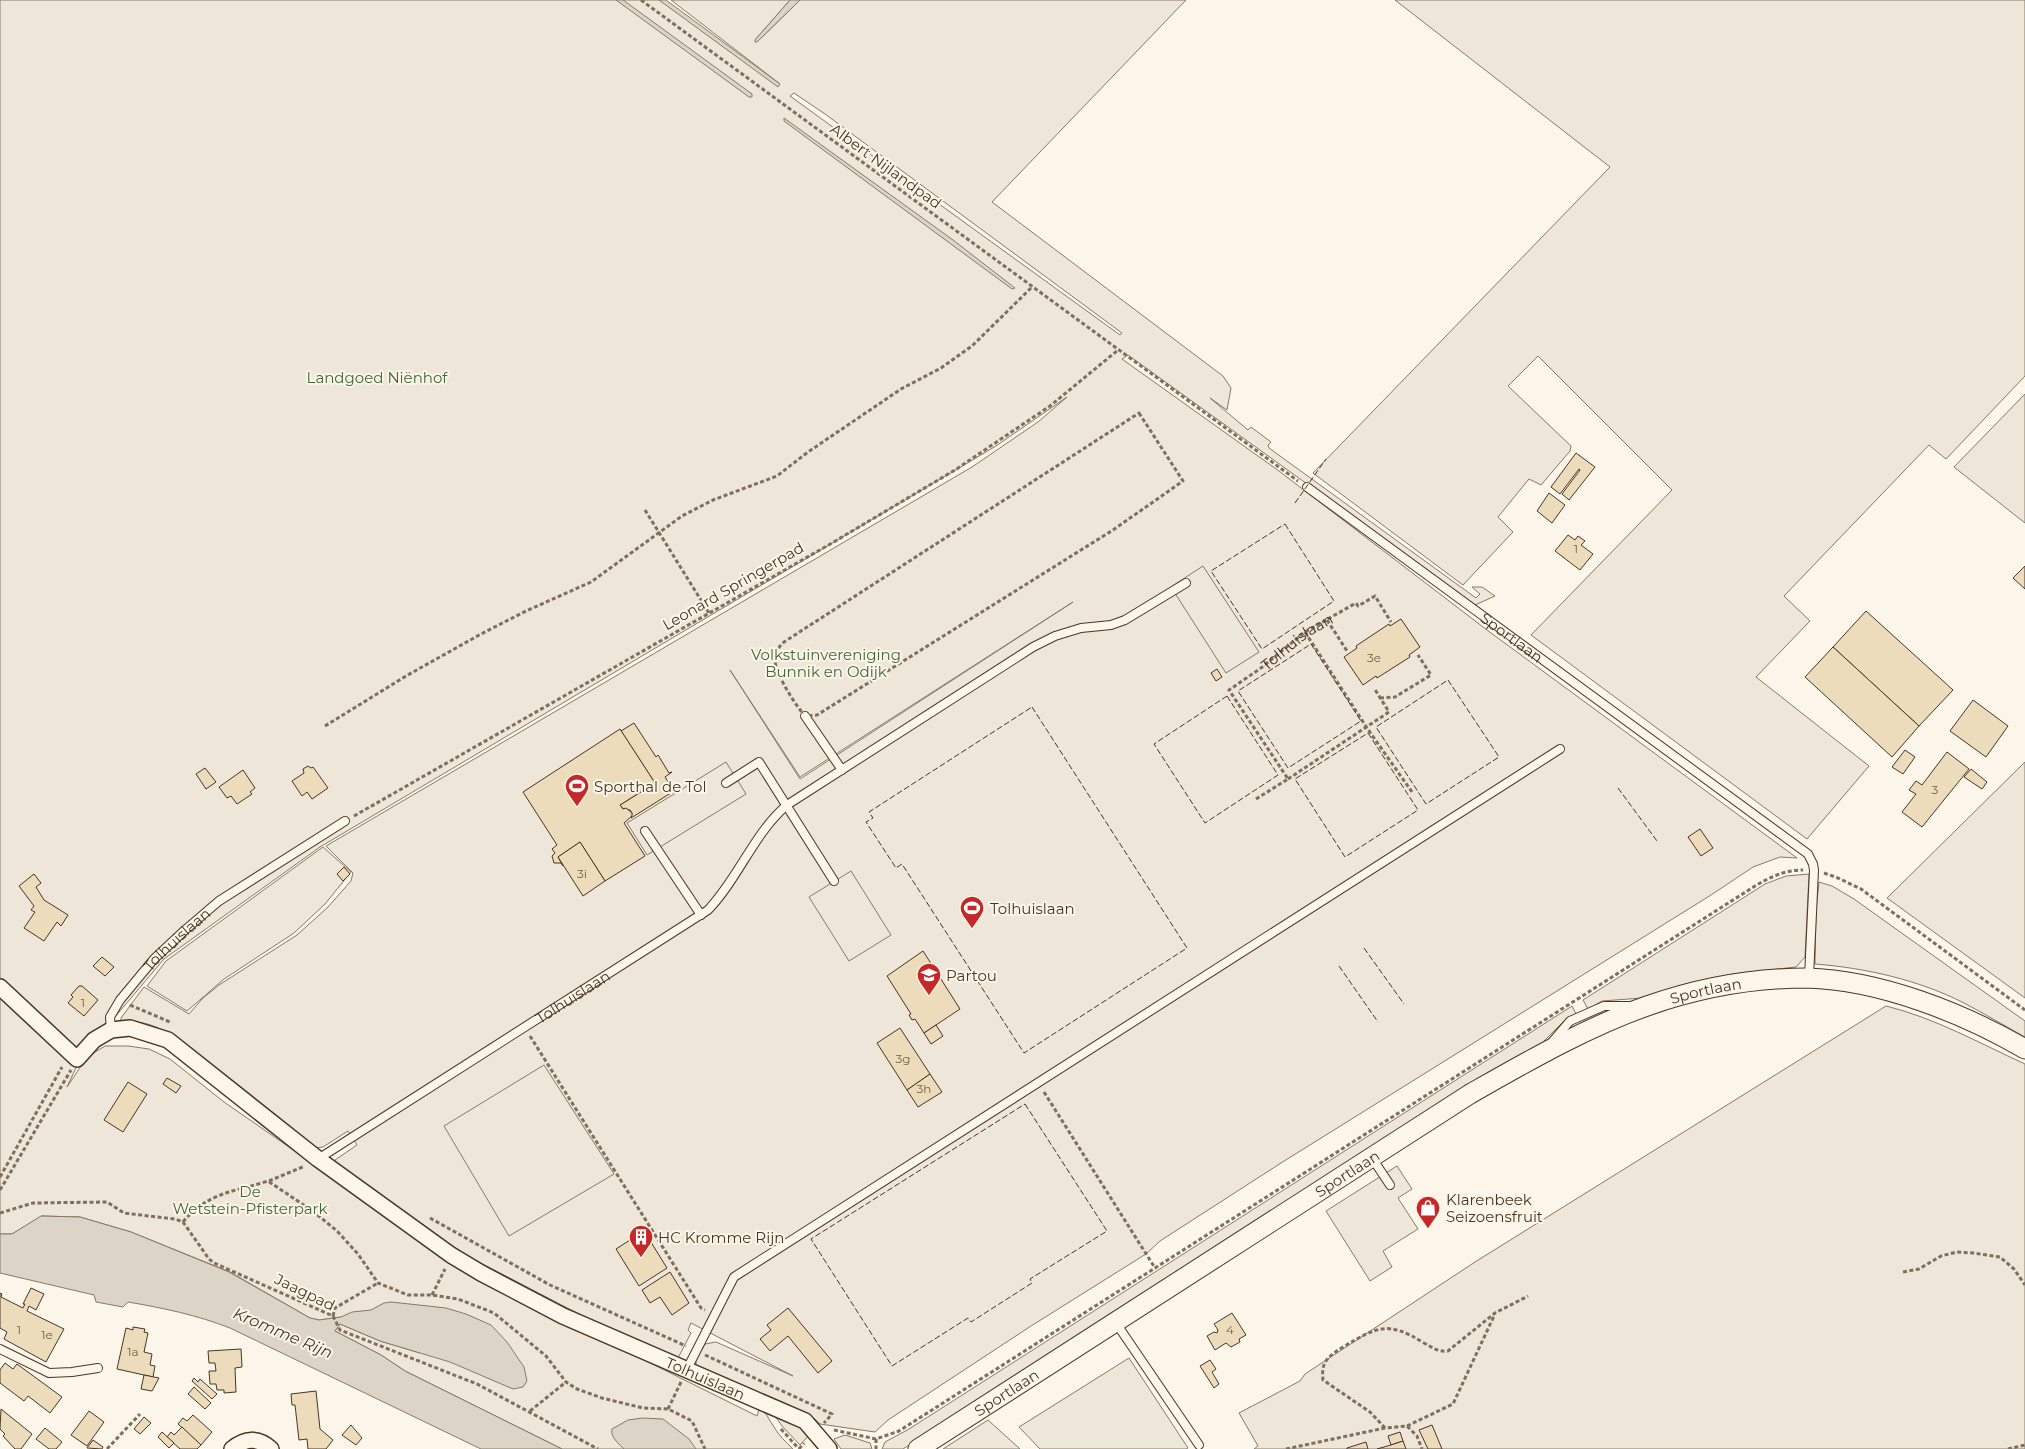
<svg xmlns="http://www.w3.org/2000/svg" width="2025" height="1449" viewBox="0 0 2025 1449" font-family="Montserrat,sans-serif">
	<rect width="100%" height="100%" fill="#fbf6e9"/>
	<!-- green -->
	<g fill="#ede6d9" stroke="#887966" fill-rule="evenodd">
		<path d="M0,0H660L780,84L671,0H790L755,40L757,42L800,0H1186L992,202L1223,376L1231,388L1227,410L1210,398L1248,430L1251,427L1271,442L1268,445L1269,448L1476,598L1480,594L1472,587H1482L1495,596L1475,605L1128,355L1122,359L1279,471L1487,630L1797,858L1780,857L1753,867L1711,895L1281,1163L1160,1241L1146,1254L1031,1326L888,1420L875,1432L820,1424L815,1419L696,1367V1360L705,1344L716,1342L793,1376L691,1323L688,1330L691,1333L678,1358L635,1343L471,1258L427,1230L335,1167V1160L357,1145L348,1131L323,1147L316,1148L175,1037C155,1025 144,1021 121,1021V1018L144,987L189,1014L202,999L219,985L297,935L328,907L351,881L353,873L326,846L972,467L1038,422L1067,397L996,446L320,847L164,959L81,1057L67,1087L87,1057L105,1046H128L149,1049L170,1059L224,1102L475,1276L757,1416L760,1406C766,1412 769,1420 774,1427C779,1436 786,1442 793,1449H562L405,1371L381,1355L335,1331L340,1324L380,1341L420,1353L342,1317L319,1320L310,1318L230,1272L131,1232L80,1217L42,1216L12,1234H0ZM794,93L825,114L1122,333L1120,335L790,96ZM1073,602L800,779L730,670L800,777Z"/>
		<polygon points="1395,0 2025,0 2025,376 1946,459 1929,445 1784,596 1810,621 1756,677 1869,766 1807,839 1531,635 1672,490 1538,356 1508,386 1571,446 1570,451 1541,485 1529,479 1498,517 1513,532 1463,585 1313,473 1610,167"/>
		<polygon points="2025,394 2025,523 1954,467"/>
		<polygon points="2025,762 2025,998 1887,898"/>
		<polygon points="323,847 351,872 325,904 294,933 224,979 187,1011 147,986 166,961"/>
		<polygon points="1809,874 1805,957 1796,967 1733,974 1686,984 1642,998 1602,1001 1588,1009 1583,1000 1765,884 1786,876"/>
		<path d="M1819,882L1832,886L1854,899L2025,1021V1037C2005,1026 1985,1014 1964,1003C1919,980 1866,968 1815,964L1816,910Z"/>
		<polygon points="1572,1006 1576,1014 1567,1018 1542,1043 1485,1075 1097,1322 903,1449 882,1449 885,1442 909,1429"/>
		<path d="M1886,1006C1935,1018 1979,1043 2025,1064V1449H1254L1258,1446L1239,1413L1300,1381L1305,1374L1475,1262Z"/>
		<polygon points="775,1416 801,1427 810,1434 800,1445 782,1426"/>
		<polygon points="988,1420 1020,1449 943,1449"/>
		<polygon points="845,1435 870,1443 872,1449 841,1449 834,1439"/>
	</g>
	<!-- parking -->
	<g fill="#ede7d9" stroke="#887966">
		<polygon points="1203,566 1259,652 1226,673 1171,587"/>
		<polygon points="726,762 746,794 647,855 627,823"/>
		<polygon points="851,871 891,935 849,961 809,897"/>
		<polygon points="544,1065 614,1174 509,1236 444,1126"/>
		<polygon points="1397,1166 1412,1189 1398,1198 1418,1229 1383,1251 1392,1267 1370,1281 1326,1211"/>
		<polygon points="1129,1358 1188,1448 1186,1449 1040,1449 1019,1427"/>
	</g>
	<!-- water -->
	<g fill="#dcd4c6" stroke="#887966">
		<polygon points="616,0 623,0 752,94 752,97 749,97"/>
		<polygon points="659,0 666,0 780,84 778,87"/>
		<polygon points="790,0 800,0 757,42 755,42 755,40"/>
		<polygon points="784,118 953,240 1015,288 1012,289 784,121"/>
		<path d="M41,1216L80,1217L131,1232L229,1272L310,1318L319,1320L341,1317L352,1312L371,1310L384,1303L391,1302L446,1308L466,1314L491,1325L507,1342L524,1367L527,1381L523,1387L513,1389L450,1362L380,1341L340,1324L335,1331L381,1355L405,1371L562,1449H481L230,1328C197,1315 163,1308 128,1302L123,1307L96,1302L94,1295L0,1273V1234H12Z"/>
		<path d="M642,1418L663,1419L689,1439L696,1449H624C619,1444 610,1437 612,1429L628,1420Z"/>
	</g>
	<!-- building -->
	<g fill="#ecdcbc" stroke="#4a3520">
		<polygon points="1576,453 1595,467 1569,500 1562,494 1580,470 1579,469 1560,494 1551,487"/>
		<polygon points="1549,493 1565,505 1552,523 1537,511"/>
		<polygon points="1568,535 1575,540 1578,536 1585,541 1581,545 1593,554 1580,570 1555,551"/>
		<polygon points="2025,566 2025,589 2013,578"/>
		<polygon points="1866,611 1953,690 1919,726 1833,647"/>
		<polygon points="1401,619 1420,647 1409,655 1410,657 1377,678 1376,676 1363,685 1344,657 1357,648 1356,646 1389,624 1390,626"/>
		<polygon points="1833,647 1919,726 1892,757 1805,677"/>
		<polygon points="1217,669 1222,677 1216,681 1211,673"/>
		<polygon points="1973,700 2008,726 1986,757 1950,731"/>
		<polygon points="634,723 656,757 658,755 669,773 672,772 665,777 674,791 631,818 632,813 630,810 623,809 620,805 655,783 621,731"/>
		<polygon points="620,729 655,783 620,805 623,809 626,808 632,813 632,816 624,823 645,856 605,881 580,842 558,857 563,866 561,863 554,863 552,856 555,853 552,849 557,845 523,792"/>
		<polygon points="1905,750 1915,757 1903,774 1892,767"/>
		<polygon points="1947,752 1969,769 1922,827 1902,812 1916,794 1909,790 1916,781 1922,785"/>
		<polygon points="308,766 311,768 313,767 328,788 312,799 307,792 302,796 292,781 304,773 303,769"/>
		<polygon points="205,768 216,782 206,789 196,774"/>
		<polygon points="1971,769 1987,782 1982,789 1964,777"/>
		<polygon points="243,770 255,788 250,792 252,794 237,804 231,796 227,798 219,787"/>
		<polygon points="1700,829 1713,848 1701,856 1688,837"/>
		<polygon points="580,842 605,881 583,896 558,857"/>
		<polygon points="344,867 350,874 343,881 337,874"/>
		<polygon points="34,874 41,883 36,887 44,900 68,915 61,926 57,922 44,941 24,928 35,912 31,910 34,906 19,886"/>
		<polygon points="923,951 960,1009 924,1033 915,1019 912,1020 909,1015 911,1014 887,976"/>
		<polygon points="102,957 114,967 105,976 93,966"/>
		<polygon points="79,986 82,986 98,1000 84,1016 68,1003 73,997 71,995"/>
		<polygon points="936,1025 943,1036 931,1044 924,1033"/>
		<polygon points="900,1028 930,1074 907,1090 877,1043"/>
		<polygon points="930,1074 942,1092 918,1107 907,1090"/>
		<polygon points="167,1078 181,1086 176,1093 163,1084"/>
		<polygon points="128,1082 147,1094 123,1132 104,1120"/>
		<polygon points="644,1231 667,1268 639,1286 616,1249"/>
		<polygon points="670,1272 689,1303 672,1315 660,1297 650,1303 642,1290"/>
		<polygon points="31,1288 44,1294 36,1310 29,1306 27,1311 64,1329 46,1362 4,1339 7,1332 0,1328 0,1293 2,1294 1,1297 23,1308 25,1304 23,1304"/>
		<polygon points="788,1308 832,1361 818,1373 788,1336 770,1351 760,1339 771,1330 767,1325"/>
		<polygon points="1232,1313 1246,1335 1239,1339 1240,1342 1231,1347 1226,1343 1215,1350 1207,1336 1214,1332 1217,1333 1218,1330 1214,1324"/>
		<polygon points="133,1327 145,1329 144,1332 148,1333 144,1352 152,1354 150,1365 155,1366 153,1377 117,1369 126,1328 133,1330"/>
		<polygon points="241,1349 242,1367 235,1368 236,1392 224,1393 224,1390 217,1390 216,1384 210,1384 209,1371 216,1371 215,1363 209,1363 208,1351"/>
		<polygon points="1210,1360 1216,1369 1212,1372 1219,1384 1214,1388 1200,1366"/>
		<polygon points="5,1363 13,1369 17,1364 62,1397 50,1413 28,1396 24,1401 0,1383 0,1370"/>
		<polygon points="144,1375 159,1378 152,1391 141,1389"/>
		<polygon points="194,1378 198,1382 200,1379 217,1394 212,1399 192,1381"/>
		<polygon points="194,1387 211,1403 205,1409 188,1394"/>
		<polygon points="316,1391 320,1429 333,1440 326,1449 308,1449 307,1439 299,1440 295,1405 292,1405 291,1394"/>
		<polygon points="1,1409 32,1434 21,1449 15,1449 3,1436 5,1434 0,1429"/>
		<polygon points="89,1411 104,1422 87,1446 71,1435"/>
		<polygon points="193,1415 212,1432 201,1445 178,1424 183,1418 187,1421"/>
		<polygon points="144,1417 151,1423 140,1434 134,1429"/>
		<polygon points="351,1425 362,1438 356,1445 342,1435"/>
		<polygon points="1432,1425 1442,1449 1428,1449 1419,1430"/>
		<polygon points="182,1427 201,1445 197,1449 180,1449 167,1437 171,1432 174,1435"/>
		<polygon points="45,1428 62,1442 56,1449 49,1449 36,1439"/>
		<polygon points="162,1432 174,1443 169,1448 158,1437"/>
		<polygon points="1400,1432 1403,1441 1391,1445 1388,1436"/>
		<polygon points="93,1440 103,1447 102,1449 87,1448"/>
		<polygon points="1403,1441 1406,1449 1377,1449 1391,1445"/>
		<polygon points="1366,1442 1368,1449 1347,1449 1347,1448"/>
	</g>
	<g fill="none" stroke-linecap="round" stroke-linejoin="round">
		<defs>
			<g id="service">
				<path id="s2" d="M1307,487L1808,854L1813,864L1814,870L1809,977"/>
				<polyline points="805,716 842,770"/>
				<polyline points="726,783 759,762 834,881"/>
				<polyline points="645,831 701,915"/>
				<path id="s3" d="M111,1030L110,1017L120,1000L154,959L185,930L219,901L345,821"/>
				<polyline points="1552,1042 1570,1021 1604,1006 1630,1006"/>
				<polyline points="1372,1158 1390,1185"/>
				<path id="s4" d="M318,1159L708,910C738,879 754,833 787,805L1033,647L1055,636L1081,628L1111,625L1125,620L1186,583"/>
				<polyline points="1116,1323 1199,1445"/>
				<polyline points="0,1349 49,1373 72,1372 98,1368"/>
				<polyline points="687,1369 734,1277 1560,749"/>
			</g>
			<g id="minor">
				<path id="s5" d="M0,987L77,1059L94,1040L111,1030L130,1028L168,1040L318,1159L451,1255L481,1273L563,1316L805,1421L829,1449"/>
				<path d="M232,1449C245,1438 258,1437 271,1449"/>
			</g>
			<g id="tertiary">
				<path id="s6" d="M918,1449L1470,1094C1528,1061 1585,1028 1647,1006C1698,988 1753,978 1807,978C1880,980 1963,1013 2025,1049"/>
			</g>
		</defs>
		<!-- service casing -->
		<use href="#service" stroke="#4a3520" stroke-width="10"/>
		<!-- minor casing -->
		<use href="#minor" stroke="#4a3520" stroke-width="18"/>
		<!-- tertiary casing -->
		<use href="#tertiary" stroke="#4a3520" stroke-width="21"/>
		<!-- path -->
		<g stroke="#7f6f5c" stroke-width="3" stroke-dasharray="4 2.5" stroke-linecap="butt">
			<polyline points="641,0 1298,481"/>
			<path d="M1139,413L1183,481L1113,530L817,715L805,716C796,706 774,672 775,659C775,651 779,647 784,642Z"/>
			<polyline points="645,510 709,613"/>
			<polyline points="1327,620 1347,651"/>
			<polyline points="1305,632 1367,728 1412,792"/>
			<polyline points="1380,698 1395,697 1431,675 1418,655"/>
			<polyline points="325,726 406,676 481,634 526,611 591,582 682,516 713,500 777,476 808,452 901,389 941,368 972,346 1032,287"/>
			<polyline points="1288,779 1389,712 1374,688"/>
			<path id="s1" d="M1256,799L1288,779L1229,690L1261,668L1305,632L1356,603L1358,606L1375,596L1391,622"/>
			<polyline points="354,816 832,543 955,470 1050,406 1118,350"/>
			<polyline points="1824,873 1838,878 1861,889 2025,1010"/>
			<polyline points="130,1005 170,1022"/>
			<polyline points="530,1036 701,1308 705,1310"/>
			<polyline points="1044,1092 1155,1268"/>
			<polyline points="0,1177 62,1067"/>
			<polyline points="269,1181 305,1166"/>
			<polyline points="0,1190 71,1070"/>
			<polyline points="0,1213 33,1203 107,1202 124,1213 175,1219 183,1222 209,1259 214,1263 333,1316 340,1330 477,1384 598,1449"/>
			<polyline points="430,1218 550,1285 686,1346"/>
			<path d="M183,1222C208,1192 234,1192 268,1181L314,1212L337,1231L358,1254L378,1283L408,1295H432L458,1299L494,1313L546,1356L566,1382L577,1389L602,1398L643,1408L668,1409L692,1421L705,1449"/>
			<polyline points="1903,1272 1919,1269 1941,1256 1957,1252 1973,1253 2000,1257 2014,1269 2025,1285"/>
			<polyline points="432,1295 445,1269"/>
			<polyline points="333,1316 335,1308 378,1283"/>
			<polyline points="705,1355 832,1414 824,1423"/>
			<polyline points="668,1409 681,1382"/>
			<polyline points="530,1411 566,1382"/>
			<polyline points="1407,1426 1453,1404 1494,1316"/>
			<path d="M1385,1428L1370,1412L1323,1380C1321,1362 1327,1357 1343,1347C1377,1327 1387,1320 1424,1343C1433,1348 1438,1352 1448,1351L1495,1313L1528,1296"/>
			<polyline points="781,1429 799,1449"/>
			<path d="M834,1430L876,1439L899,1431L1755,886C1770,877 1785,870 1803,870"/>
			<polyline points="876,1439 876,1449"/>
			<polyline points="107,1449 140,1414"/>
			<polyline points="799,1449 804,1443"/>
			<polyline points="1286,1449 1385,1428 1407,1426 1417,1436 1422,1449"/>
			<polyline points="2008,1449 2025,1445"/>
		</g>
		<!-- service -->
		<use href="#service" stroke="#fbf6e9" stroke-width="8"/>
		<!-- minor -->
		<use href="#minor" stroke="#fbf6e9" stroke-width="15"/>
		<!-- tertiary -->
		<use href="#tertiary" stroke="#fbf6e9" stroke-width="19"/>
		<!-- fence -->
		<g stroke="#4a3520" stroke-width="1" stroke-dasharray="6 2.5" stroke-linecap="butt">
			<polyline points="1295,503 1326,459"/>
			<polygon points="1285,524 1334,601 1262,649 1211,571"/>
			<polygon points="1311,644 1361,721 1288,768 1238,691"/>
			<polygon points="1448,680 1499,757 1426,804 1376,727"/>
			<polygon points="1227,696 1278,775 1205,823 1154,744"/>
			<polygon points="1032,707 1187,948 1024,1053 902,864 896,868 866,822 873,818 869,812"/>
			<polygon points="1368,733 1418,810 1345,857 1295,779"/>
			<polyline points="1618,788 1657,841"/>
			<polyline points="1364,948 1404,1004"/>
			<polyline points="1339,966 1378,1022"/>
			<polygon points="1025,1104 1107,1231 1030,1279 1032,1283 971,1322 968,1318 892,1366 811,1239"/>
		</g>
	</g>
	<!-- icons -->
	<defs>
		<symbol id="stadium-pin" viewBox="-11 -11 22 30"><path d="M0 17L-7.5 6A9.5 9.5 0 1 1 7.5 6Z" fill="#c62828" stroke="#fbf6e9"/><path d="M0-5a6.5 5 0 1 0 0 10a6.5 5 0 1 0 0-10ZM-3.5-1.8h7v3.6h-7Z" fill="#fff"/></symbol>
		<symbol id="school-pin" viewBox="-11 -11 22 30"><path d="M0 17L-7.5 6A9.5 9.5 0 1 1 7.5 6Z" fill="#c62828" stroke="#fbf6e9"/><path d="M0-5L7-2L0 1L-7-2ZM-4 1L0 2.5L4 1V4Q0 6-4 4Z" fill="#fff"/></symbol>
		<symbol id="shop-pin" viewBox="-11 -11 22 30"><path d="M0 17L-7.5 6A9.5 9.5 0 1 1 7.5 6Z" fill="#c62828" stroke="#fbf6e9"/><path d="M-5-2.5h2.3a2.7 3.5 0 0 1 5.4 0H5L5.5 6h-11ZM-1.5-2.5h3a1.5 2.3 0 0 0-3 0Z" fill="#fff"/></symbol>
		<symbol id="building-pin" viewBox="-11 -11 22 30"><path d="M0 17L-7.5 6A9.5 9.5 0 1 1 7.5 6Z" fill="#c62828" stroke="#fbf6e9"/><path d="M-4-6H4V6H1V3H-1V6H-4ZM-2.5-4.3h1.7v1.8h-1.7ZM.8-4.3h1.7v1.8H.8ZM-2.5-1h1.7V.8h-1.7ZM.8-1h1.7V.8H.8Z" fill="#fff"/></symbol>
	</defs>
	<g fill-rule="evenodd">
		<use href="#stadium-pin" x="563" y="772" width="28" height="38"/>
		<use href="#stadium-pin" x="958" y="894" width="28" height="38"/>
		<use href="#school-pin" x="915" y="961" width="28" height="38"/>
		<use href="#shop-pin" x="1414" y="1194" width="28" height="38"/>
		<use href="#building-pin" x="627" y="1223" width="28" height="38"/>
	</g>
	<g text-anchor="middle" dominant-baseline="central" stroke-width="4" stroke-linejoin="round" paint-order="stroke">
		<!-- number labels -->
		<g font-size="12" fill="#725f47">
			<text x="1576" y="548">1</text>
			<text x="1374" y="657">3e</text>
			<text x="1935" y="789">3</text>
			<text x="582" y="873">3i</text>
			<text x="83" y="1002">1</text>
			<text x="903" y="1058">3g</text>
			<text x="924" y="1088">3h</text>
			<text x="19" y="1329">1</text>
			<text x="1230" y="1329">4</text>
			<text x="47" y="1334">1e</text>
			<text x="133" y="1351">1a</text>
		</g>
		<!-- street labels -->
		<g font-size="15" fill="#4a3520" stroke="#fbf6e9">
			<text transform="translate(886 166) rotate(36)">Albert Nijlandpad</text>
			<text transform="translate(733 586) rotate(-30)">Leonard Springerpad</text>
			<text stroke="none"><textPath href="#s2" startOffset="254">Sportlaan</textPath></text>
			<text stroke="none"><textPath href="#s1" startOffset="228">Tolhuislaan</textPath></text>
			<text stroke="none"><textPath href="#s3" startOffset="116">Tolhuislaan</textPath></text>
			<text stroke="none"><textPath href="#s6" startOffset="915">Sportlaan</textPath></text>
			<text stroke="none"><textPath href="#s4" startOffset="302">Tolhuislaan</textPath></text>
			<text stroke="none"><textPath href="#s6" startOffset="510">Sportlaan</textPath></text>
			<text transform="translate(305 1292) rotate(26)">Jaagpad</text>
			<text stroke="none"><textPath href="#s5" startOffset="848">Tolhuislaan</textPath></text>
			<text stroke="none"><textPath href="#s6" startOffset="105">Sportlaan</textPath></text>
		</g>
		<!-- park labels -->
		<g font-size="15" fill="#436837" stroke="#fbf6e9">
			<text x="377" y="377">Landgoed Niënhof</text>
			<text x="826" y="654">Volkstuinvereniging<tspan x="826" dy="17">Bunnik en Odijk</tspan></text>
			<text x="250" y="1191">De<tspan x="250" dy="17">Wetstein-Pfisterpark</tspan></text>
		</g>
		<!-- poi labels -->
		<g font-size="15" fill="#4a3520" stroke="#fbf6e9" text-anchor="start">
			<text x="594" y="786">Sporthal de Tol</text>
			<text x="990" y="908">Tolhuislaan</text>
			<text x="946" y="975">Partou</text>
			<text x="1446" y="1199">Klarenbeek<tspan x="1446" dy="17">Seizoensfruit</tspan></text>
			<text x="658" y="1237">HC Kromme Rijn</text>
		</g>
		<!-- water labels -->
		<g font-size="16" font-style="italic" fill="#4a3520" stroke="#fbf6e9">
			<text transform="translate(283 1333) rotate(23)">Kromme Rijn</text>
		</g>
	</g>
</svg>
